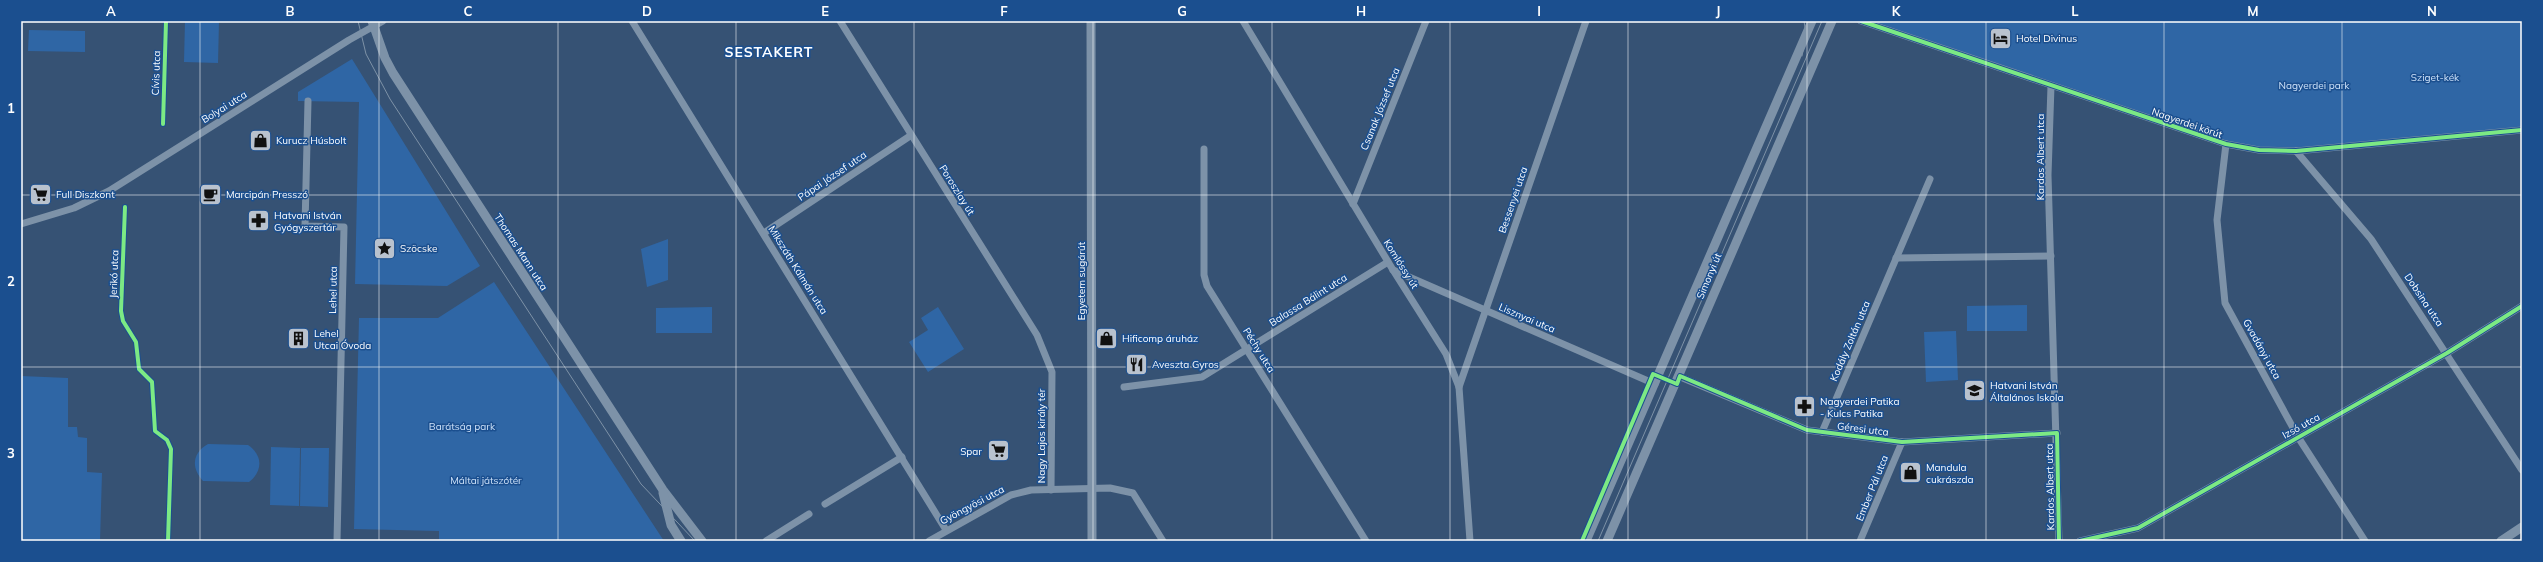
<svg xmlns="http://www.w3.org/2000/svg" width="2543" height="562" viewBox="0 0 2543 562" font-family="Mulish,sans-serif">
	<rect width="100%" height="100%" fill="#365274"/>
	<!-- green -->
	<g fill="#2f66a5">
		<polygon points="185,21 219,21 218,63 184,62"/>
		<polygon points="1861,21 2522,21 2522,130 2296,151 2226,144"/>
		<polygon points="29,30 85,31 85,52 28,51"/>
		<polygon points="352,59 480,266 447,286 355,284 359,102 298,101 298,92"/>
		<polygon points="668,239 668,280 647,287 641,249"/>
		<polygon points="494,282 664,541 439,541 439,531 354,529 359,318 438,318"/>
		<polygon points="2027,305 2027,331 1967,331 1967,306"/>
		<polygon points="712,307 712,333 656,333 656,308"/>
		<polygon points="938,307 964,349 928,372 909,342 928,330 921,318"/>
		<polygon points="1956,331 1958,380 1926,382 1924,332"/>
		<polygon points="21,376 68,378 68,427 77,427 78,437 87,438 87,472 102,473 100,541 21,541"/>
		<path d="M208,444L248,445C263,455 263,471 249,482L203,481C191,468 192,453 208,444Z"/>
		<polygon points="271,447 300,448 299,506 270,505"/>
		<polygon points="301,448 329,448 328,507 300,506"/>
	</g>
	<g fill="none" stroke-linecap="round" stroke-linejoin="round">
		<!-- minor -->
		<g stroke="#7d92a8" stroke-width="7">
			<polyline points="632,21 946,530"/>
			<polyline points="840,21 1037,335 1052,372 1051,490"/>
			<polyline points="1243,21 1393,270 1446,354 1459,387 1470,541"/>
			<polyline points="1861,21 2226,144 2259,150 2296,151 2522,130"/>
			<polyline points="2051,86 2048,175 2059,541"/>
			<polyline points="308,101 305,226 344,227 337,541"/>
			<polyline points="2226,144 2217,220 2225,303 2298,437 2365,541"/>
			<polyline points="1204,149 1204,275 1207,286 1366,541"/>
			<polyline points="2296,151 2371,239 2522,470"/>
			<polyline points="1353,204 1426,21"/>
			<polyline points="21,224 74,208 109,191 349,40 383,21"/>
			<polyline points="764,233 910,136"/>
			<polyline points="1896,258 2051,256"/>
			<polyline points="1393,270 1655,384"/>
			<polyline points="1678,376 1807,430 1902,442 2057,433"/>
			<polyline points="1124,387 1202,377 1388,262"/>
			<polyline points="1459,387 1586,21"/>
			<polyline points="1822,432 1930,179"/>
			<polyline points="825,504 902,457"/>
			<polyline points="766,541 809,514"/>
			<polyline points="929,541 1011,495 1031,490 1110,488 1133,493 1163,541"/>
			<polyline points="1860,541 1902,442"/>
			<polyline points="2080,541 2138,528 2447,353 2522,306"/>
		</g>
		<!-- tertiary -->
		<g stroke="#7d92a8" stroke-width="9">
			<polyline points="372,21 385,58 393,73 663,490 702,541"/>
			<polyline points="1091,21 1092,541"/>
			<polyline points="663,493 671,525 681,541"/>
			<polyline points="1586,541 1812,21"/>
			<polyline points="1607,541 1832,21"/>
			<polyline points="2501,541 2522,527"/>
		</g>
		<!-- tram -->
		<g stroke="#7e92a7" stroke-width="1">
			<polyline points="358,21 366,54 390,99 641,484 695,541"/>
			<polyline points="1802,56 1806,34 1804,21"/>
			<polyline points="1598,541 1822,21"/>
		</g>
		<defs>
			<g id="cycleway">
				<polyline points="1861,21 2226,144 2259,150 2296,151 2522,130"/>
				<polyline points="163,124 166,21"/>
				<polyline points="125,207 121,311 123,321 136,342 139,369 152,382 155,431 167,440 171,449 168,541"/>
				<polyline points="1582,541 1653,374 1677,384 1680,376 1807,430 1902,442 2057,433 2059,541"/>
				<polyline points="2080,541 2138,528 2447,353 2522,306"/>
			</g>
		</defs>
		<!-- cycleway casing -->
		<use href="#cycleway" stroke="#1b4f8f" stroke-width="6"/>
		<!-- cycleway -->
		<use href="#cycleway" stroke="#7ce984" stroke-width="4"/>
	</g>
	<!-- grid -->
	<path fill="none" stroke="#fff" stroke-width="1" stroke-opacity="0.55" d="M200,21V541M379,21V541M558,21V541M736,21V541M914,21V541M1093,21V541M1272,21V541M1450,21V541M1628,21V541M1807,21V541M1986,21V541M2164,21V541M2342,21V541M21,195H2522M21,367H2522"/>
	<!-- icons -->
	<defs>
		<symbol id="hotel-square" viewBox="-11 -11 22 22"><rect x="-9" y="-9" width="18" height="18" rx="4" fill="#b9c2ce" stroke="#1b4f8f"/><path d="M-6-4.5h1.5V1H6V5H4.5V3h-9V5H-6ZM-4 0a1.8 1.8 0 1 1 3.6 0ZM.5 0V-2.5h3Q6-2.5 6 0Z" fill="#111"/></symbol>
		<symbol id="shop-square" viewBox="-11 -11 22 22"><rect x="-9" y="-9" width="18" height="18" rx="4" fill="#b9c2ce" stroke="#1b4f8f"/><path d="M-5-2.5h2.3a2.7 3.5 0 0 1 5.4 0H5L5.5 6h-11ZM-1.5-2.5h3a1.5 2.3 0 0 0-3 0Z" fill="#111"/></symbol>
		<symbol id="supermarket-square" viewBox="-11 -11 22 22"><rect x="-9" y="-9" width="18" height="18" rx="4" fill="#b9c2ce" stroke="#1b4f8f"/><path d="M-6-5.5h2.5l.6 2H6L4.5 2H-2.5L-4.4-4H-6ZM-1.5 3.2a1.3 1.3 0 1 0 .1 0ZM3 3.2a1.3 1.3 0 1 0 .1 0Z" fill="#111"/></symbol>
		<symbol id="cafe-square" viewBox="-11 -11 22 22"><rect x="-9" y="-9" width="18" height="18" rx="4" fill="#b9c2ce" stroke="#1b4f8f"/><path d="M-5.5-4.5H6V0H3Q3 3.5 0 3.5H-2.5Q-5.5 3.5-5.5 0ZM3-3.2v2h1.7v-2ZM-6 4.5H4V6H-6Z" fill="#111"/></symbol>
		<symbol id="pharmacy-square" viewBox="-11 -11 22 22"><rect x="-9" y="-9" width="18" height="18" rx="4" fill="#b9c2ce" stroke="#1b4f8f"/><path d="M-2-6h4v4h4v4h-4v4h-4v-4h-4v-4h4Z" fill="#111"/></symbol>
		<symbol id="sight-square" viewBox="-11 -11 22 22"><rect x="-9" y="-9" width="18" height="18" rx="4" fill="#b9c2ce" stroke="#1b4f8f"/><path d="M0-6L1.8-2.2L6-1.7L2.9 1.2L3.7 5.4L0 3.3L-3.7 5.4L-2.9 1.2L-6-1.7L-1.8-2.2Z" fill="#111"/></symbol>
		<symbol id="building-square" viewBox="-11 -11 22 22"><rect x="-9" y="-9" width="18" height="18" rx="4" fill="#b9c2ce" stroke="#1b4f8f"/><path d="M-4-6H4V6H1V3H-1V6H-4ZM-2.5-4.3h1.7v1.8h-1.7ZM.8-4.3h1.7v1.8H.8ZM-2.5-1h1.7V.8h-1.7ZM.8-1h1.7V.8H.8Z" fill="#111"/></symbol>
		<symbol id="restaurant-square" viewBox="-11 -11 22 22"><rect x="-9" y="-9" width="18" height="18" rx="4" fill="#b9c2ce" stroke="#1b4f8f"/><path d="M-5-6h1v4h1v-4h1v4h1v-4h1v5L-1.5 .5V6h-2V.5L-5-1ZM5-6V6H3V1.5H1.5Q1.5-4 5-6Z" fill="#111"/></symbol>
		<symbol id="school-square" viewBox="-11 -11 22 22"><rect x="-9" y="-9" width="18" height="18" rx="4" fill="#b9c2ce" stroke="#1b4f8f"/><path d="M0-5L7-2L0 1L-7-2ZM-4 1L0 2.5L4 1V4Q0 6-4 4Z" fill="#111"/></symbol>
	</defs>
	<g fill-rule="evenodd">
		<use href="#hotel-square" x="1988" y="26" width="25" height="25"/>
		<use href="#shop-square" x="248" y="128" width="25" height="25"/>
		<use href="#supermarket-square" x="28" y="182" width="25" height="25"/>
		<use href="#cafe-square" x="198" y="182" width="25" height="25"/>
		<use href="#pharmacy-square" x="246" y="208" width="25" height="25"/>
		<use href="#sight-square" x="372" y="236" width="25" height="25"/>
		<use href="#shop-square" x="1094" y="326" width="25" height="25"/>
		<use href="#building-square" x="286" y="326" width="25" height="25"/>
		<use href="#restaurant-square" x="1124" y="352" width="25" height="25"/>
		<use href="#school-square" x="1962" y="378" width="25" height="25"/>
		<use href="#pharmacy-square" x="1792" y="394" width="25" height="25"/>
		<use href="#supermarket-square" x="986" y="438" width="25" height="25"/>
		<use href="#shop-square" x="1898" y="460" width="25" height="25"/>
	</g>
	<g text-anchor="middle" dominant-baseline="central" stroke-width="3" stroke-linejoin="round" paint-order="stroke">
		<!-- poi labels -->
		<g font-size="10" fill="#fff" stroke="#1b4f8f" text-anchor="start">
			<text x="2016" y="38">Hotel Divinus</text>
			<text x="276" y="140">Kurucz Húsbolt</text>
			<text x="56" y="194">Full Diszkont</text>
			<text x="226" y="194">Marcipán Presszó</text>
			<text x="274" y="215">Hatvani István<tspan x="274" dy="12">Gyógyszertár</tspan></text>
			<text x="400" y="248">Szöcske</text>
			<text x="314" y="333">Lehel<tspan x="314" dy="12">Utcai Óvoda</tspan></text>
			<text x="1122" y="338">Hificomp áruház</text>
			<text x="1152" y="364">Aveszta Gyros</text>
			<text x="1990" y="385">Hatvani István<tspan x="1990" dy="12">Általános Iskola</tspan></text>
			<text x="1820" y="401">Nagyerdei Patika<tspan x="1820" dy="12">- Kulcs Patika</tspan></text>
			<text x="982" y="451" text-anchor="end">Spar</text>
			<text x="1926" y="467">Mandula<tspan x="1926" dy="12">cukrászda</tspan></text>
		</g>
		<!-- street labels -->
		<g font-size="10" fill="#fff" stroke="#1b4f8f">
			<text transform="translate(156 73) rotate(-88)">Cívis utca</text>
			<text transform="translate(224 107) rotate(-32)">Bolyai utca</text>
			<text transform="translate(1380 109) rotate(-68)">Csanak József utca</text>
			<text transform="translate(2187 123) rotate(19)">Nagyerdei körút</text>
			<text transform="translate(2040 157) rotate(-90)">Kardos Albert utca</text>
			<text transform="translate(832 176) rotate(-34)">Pápai József utca</text>
			<text transform="translate(957 190) rotate(58)">Poroszlay út</text>
			<text transform="translate(1513 200) rotate(-71)">Bessenyei utca</text>
			<text transform="translate(521 252) rotate(57)">Thomas Mann utca</text>
			<text transform="translate(1401 264) rotate(58)">Komlóssy út</text>
			<text transform="translate(798 270) rotate(58)">Mikszáth Kálmán utca</text>
			<text transform="translate(114 274) rotate(-88)">Jerikó utca</text>
			<text transform="translate(1709 276) rotate(-67)">Simonyi út</text>
			<text transform="translate(1081 281) rotate(-90)">Egyetem sugárút</text>
			<text transform="translate(333 290) rotate(-89)">Lehel utca</text>
			<text transform="translate(1308 300) rotate(-32)">Balassa Bálint utca</text>
			<text transform="translate(2424 300) rotate(56)">Dobsina utca</text>
			<text transform="translate(1527 318) rotate(23)">Lisznyai utca</text>
			<text transform="translate(1850 341) rotate(-67)">Kodály Zoltán utca</text>
			<text transform="translate(2262 349) rotate(61)">Gvadányi utca</text>
			<text transform="translate(1259 350) rotate(58)">Péchy utca</text>
			<text transform="translate(2301 426) rotate(-29)">Izsó utca</text>
			<text transform="translate(1863 429) rotate(7)">Géresi utca</text>
			<text transform="translate(1041 436) rotate(-90)">Nagy Lajos király tér</text>
			<text transform="translate(2050 487) rotate(-91)">Kardos Albert utca</text>
			<text transform="translate(1872 488) rotate(-68)">Ember Pál utca</text>
			<text transform="translate(972 505) rotate(-28)">Gyöngyösi utca</text>
		</g>
		<!-- park labels -->
		<g font-size="10" fill="#cfe3fa" stroke="#1b4f8f">
			<text x="2435" y="77">Sziget-kék</text>
			<text x="2314" y="85">Nagyerdei park</text>
			<text x="462" y="426">Barátság park</text>
			<text x="486" y="480">Máltai játszótér</text>
		</g>
		<!-- district labels -->
		<g font-size="14" font-weight="bold" letter-spacing="1" fill="#fff" stroke="#1b4f8f">
			<text x="769" y="52">SESTAKERT</text>
		</g>
	</g>
	<!-- border -->
	<rect width="2543" height="562" fill="none" stroke="#1b4f8f" stroke-width="44"/>
	<rect x="22" y="22" width="2499" height="518" fill="none" stroke="#fff" stroke-width="1.5"/>
	<g font-size="13" text-anchor="middle" font-weight="bold" fill="#fff">
		<text x="111" y="16">A</text>
		<text x="290" y="16">B</text>
		<text x="468" y="16">C</text>
		<text x="647" y="16">D</text>
		<text x="825" y="16">E</text>
		<text x="1004" y="16">F</text>
		<text x="1182" y="16">G</text>
		<text x="1361" y="16">H</text>
		<text x="1539" y="16">I</text>
		<text x="1718" y="16">J</text>
		<text x="1896" y="16">K</text>
		<text x="2075" y="16">L</text>
		<text x="2253" y="16">M</text>
		<text x="2432" y="16">N</text>
		<text x="11" y="113">1</text>
		<text x="11" y="286">2</text>
		<text x="11" y="458">3</text>
	</g>
</svg>
